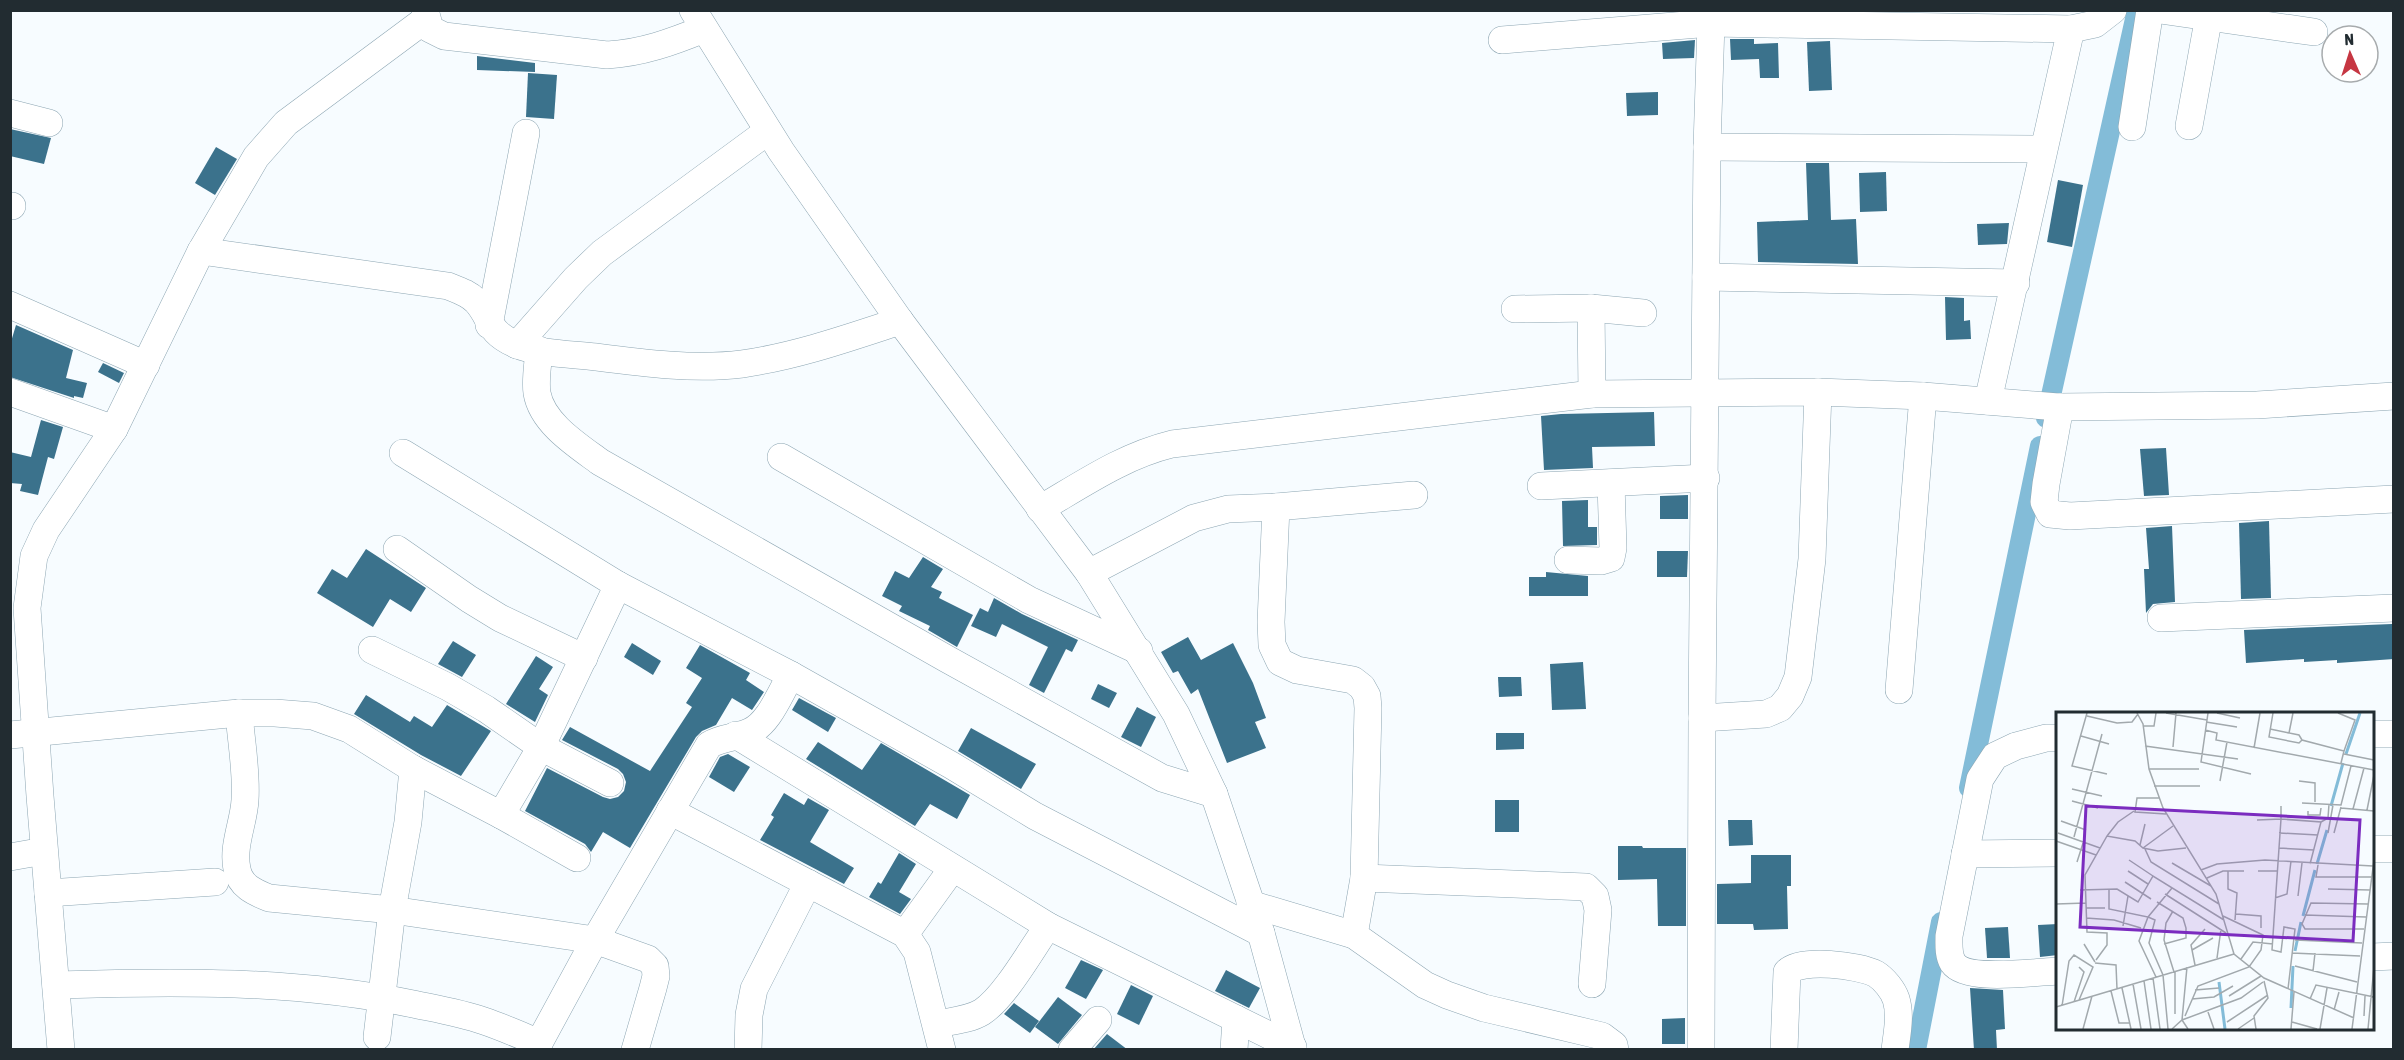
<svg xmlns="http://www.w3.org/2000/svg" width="2404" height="1060" viewBox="0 0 2404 1060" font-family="'Asap Condensed',sans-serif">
	<rect width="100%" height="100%" fill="#f7fcff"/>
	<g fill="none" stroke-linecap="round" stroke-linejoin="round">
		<!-- canal -->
		<g stroke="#83bcd8" stroke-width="20">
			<polyline points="2046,418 2137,10"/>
			<polyline points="1969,788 2040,446"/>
			<polyline points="1916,1050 1941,922"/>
		</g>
	</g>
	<!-- building -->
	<g fill="#3b728c">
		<polygon points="1730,39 1754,39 1754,44 1778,43 1779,78 1760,78 1759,59 1731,60"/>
		<polygon points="1695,40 1694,58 1663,59 1662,43"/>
		<polygon points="1830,41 1832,90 1809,91 1807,42"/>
		<polygon points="477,56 535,63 535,72 477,70"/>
		<polygon points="528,73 557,75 554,119 526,117"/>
		<polygon points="1658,92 1658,115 1627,116 1626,93"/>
		<polygon points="10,129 51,138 44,164 10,156"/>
		<polygon points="216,147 237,159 215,195 195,183"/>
		<polygon points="1806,163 1829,163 1831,220 1856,219 1858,264 1758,262 1757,222 1808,220"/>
		<polygon points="1886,172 1887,211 1860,212 1859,173"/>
		<polygon points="2058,180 2083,185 2072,247 2047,242"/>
		<polygon points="2009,223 2007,244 1978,245 1977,224"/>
		<polygon points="1945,297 1964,298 1964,321 1970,320 1971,339 1946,340"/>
		<polygon points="16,325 73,350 66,378 87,383 83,398 74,396 74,398 10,377 10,345"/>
		<polygon points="103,363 124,373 119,383 98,372"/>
		<polygon points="1654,412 1655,446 1592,447 1593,468 1544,470 1541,416 1561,414"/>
		<polygon points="41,420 63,427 54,459 48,457 38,495 20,491 22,484 10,483 10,452 31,457"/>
		<polygon points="2166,448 2169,495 2144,496 2140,449"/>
		<polygon points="1688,495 1688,519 1660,519 1660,496"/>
		<polygon points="1588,500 1588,527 1597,527 1597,545 1563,546 1562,501"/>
		<polygon points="2269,521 2271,598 2241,599 2239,523"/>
		<polygon points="2172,526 2175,602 2153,604 2146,613 2144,569 2149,569 2146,528"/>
		<polygon points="366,549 426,588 411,612 390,599 373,627 317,593 332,569 347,578"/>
		<polygon points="1657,551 1688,551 1687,577 1657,577"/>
		<polygon points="923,557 943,569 931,587 942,592 939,598 973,615 957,647 928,630 930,626 899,611 902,606 882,596 895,571 909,578"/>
		<polygon points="1546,572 1588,576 1588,596 1529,596 1529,577 1546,577"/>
		<polygon points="994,598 1022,614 1078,640 1072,652 1066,649 1044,693 1029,685 1048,647 1002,624 996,637 971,626 980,608 988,612"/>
		<polygon points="2392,624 2394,659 2337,663 2337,660 2304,662 2304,659 2246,663 2244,630"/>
		<polygon points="1188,637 1201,660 1233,643 1253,683 1266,718 1255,722 1266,748 1227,763 1198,689 1191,694 1178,671 1173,673 1161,652"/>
		<polygon points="453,641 476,655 462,677 438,664"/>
		<polygon points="632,643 661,661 653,675 624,657"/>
		<polygon points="700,645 750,673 746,680 764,692 752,710 732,698 716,725 702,731 696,737 630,848 603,832 591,852 585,844 525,811 547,768 603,797 610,799 618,797 624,791 626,782 623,774 618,769 562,740 570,727 650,771 692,707 686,703 702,678 686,668"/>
		<polygon points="536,656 553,667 539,689 548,695 535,722 506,704"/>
		<polygon points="1583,662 1586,709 1552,710 1550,664"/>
		<polygon points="1498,677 1521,677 1522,696 1499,697"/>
		<polygon points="1098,684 1117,693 1109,708 1091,699"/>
		<polygon points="366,695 410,722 414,716 432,727 447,705 491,731 461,776 421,755 354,714"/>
		<polygon points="799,698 836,718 828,732 792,710"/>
		<polygon points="1137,707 1156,717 1141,747 1121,737"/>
		<polygon points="971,728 1036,764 1021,789 958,751"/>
		<polygon points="1496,733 1524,733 1524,749 1496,750"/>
		<polygon points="818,742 862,770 881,743 970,795 957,819 930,804 915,826 806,759"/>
		<polygon points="728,754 750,767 734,792 709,777 720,757"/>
		<polygon points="784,793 804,805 808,798 829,810 810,842 854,868 844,884 760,840 774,817 771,815"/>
		<rect x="1495" y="800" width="24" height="32"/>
		<polygon points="1728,820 1752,820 1753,845 1729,846"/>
		<polygon points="1618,846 1642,846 1643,848 1686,848 1686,926 1658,926 1657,879 1618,880"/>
		<polygon points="899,853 916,864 899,892 911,899 900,914 869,897 878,882 881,884"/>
		<polygon points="1751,855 1791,855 1791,886 1787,886 1788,929 1754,930 1753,924 1717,924 1717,884 1751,883"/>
		<polygon points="2058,924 2058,955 2040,957 2038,925"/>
		<polygon points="2008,927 2010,958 1987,958 1985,928"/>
		<polygon points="1081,960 1103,970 1086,999 1065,988"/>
		<polygon points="1226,970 1260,988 1249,1008 1215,991"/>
		<polygon points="1131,985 1153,996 1139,1025 1117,1014"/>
		<polygon points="1970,988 2003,990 2005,1029 1996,1030 1997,1050 1974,1050"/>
		<polygon points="1058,997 1082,1015 1058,1044 1035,1027"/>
		<polygon points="1014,1003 1039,1021 1030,1033 1004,1014"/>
		<polygon points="1685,1018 1685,1044 1662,1044 1662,1019"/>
		<polygon points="1107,1034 1128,1050 1093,1050"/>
	</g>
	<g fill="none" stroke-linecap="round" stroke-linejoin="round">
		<defs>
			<g id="minor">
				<path d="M425,10L430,29L444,36L607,55C642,53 672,42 704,29"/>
				<polyline points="693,10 781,151 900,321 1089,573 1176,714 1214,794 1261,933 1293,1050"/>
				<polyline points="2160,10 2314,32"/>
				<polyline points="2071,29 2095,24 2113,10"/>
				<polyline points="1502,40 1711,23 1711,10"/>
				<polyline points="10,113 49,123"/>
				<polyline points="2189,126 2210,10"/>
				<polyline points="2132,127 2150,10"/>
				<polyline points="1707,147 2043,149"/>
				<polyline points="10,206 12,206"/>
				<polyline points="201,251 256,157 286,123 426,19"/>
				<polyline points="1706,277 2016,283"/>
				<polyline points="10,305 146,365"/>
				<polyline points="1591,308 1592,394"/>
				<polyline points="1515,309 1591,308 1643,313"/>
				<polyline points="489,325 526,133"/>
				<polyline points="517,345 576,278 602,253 768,131"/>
				<path d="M539,350C538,364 535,380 537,393C542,423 577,445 600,462L947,659L1162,778L1214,794"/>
				<polyline points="10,392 114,429"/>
				<polyline points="2060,407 2046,484 2044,502 2050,514 2070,516 2394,499"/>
				<polyline points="403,453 618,585"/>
				<polyline points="781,457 1029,600 1139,651"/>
				<polyline points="1541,486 1706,478"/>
				<polyline points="1276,507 1271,622 1272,645 1280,662 1297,670 1353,680 1362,687 1367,696 1368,708 1364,878 1354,935"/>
				<path d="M1040,509C1083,484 1123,456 1172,444L1592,394L1818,392L1923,396L2058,407L2257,405L2394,396"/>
				<polyline points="397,549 469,599 500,618 584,658"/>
				<polyline points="1568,560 1601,561 1611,558 1613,548 1611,483"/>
				<polyline points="1089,573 1194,518 1228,509 1276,507 1414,495"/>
				<polyline points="2161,618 2394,608"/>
				<polyline points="372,650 448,687 486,709 541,747 610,783"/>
				<polyline points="1899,690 1923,396"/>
				<path d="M239,713C241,741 247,772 245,800C244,822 232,846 237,869C240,886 254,892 269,898L392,910L595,940L539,1043L537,1050"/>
				<polyline points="1702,718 1766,714 1780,708 1790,696 1798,677 1812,559 1818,392"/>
				<polyline points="2372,734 2394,734"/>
				<polyline points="10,735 239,713 275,713 313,716 349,729 413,769 501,815 541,747 618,585 791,675 951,765 1035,816 1261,933"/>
				<polyline points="736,735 1048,926 1293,1047"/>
				<path d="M2058,738H2046L2016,746L1995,756L1980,779L1949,936C1949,944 1948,955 1953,963C1966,982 2035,972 2058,971"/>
				<polyline points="670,811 905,934 917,952 942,1050"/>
				<polyline points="501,815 577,858"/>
				<polyline points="2372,849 2394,849"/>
				<polyline points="1965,854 2058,853"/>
				<polyline points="10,857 44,851"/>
				<polyline points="1364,878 1586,887 1595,896 1598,910 1592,984"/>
				<polyline points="48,893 215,882"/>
				<polyline points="1250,904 1354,935 1425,985 1447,995 1484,1008 1602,1036 1614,1045 1615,1050"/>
				<polyline points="905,934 952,869"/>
				<polyline points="2372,957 2394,956"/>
				<path d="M56,985C176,981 295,980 413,1004C437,1009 461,1013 484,1021C502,1027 520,1035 539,1043"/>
				<path d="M937,1024C951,1021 969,1020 982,1012C1005,997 1031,950 1048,926"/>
				<polyline points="377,1037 392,910 408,822 413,769"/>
				<path d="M61,1050L40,796L27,608L34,556L46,530L114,429L201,251L448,286C458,290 468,293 476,301C492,318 486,331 515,344C539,354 570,354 596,357C642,363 695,370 742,364C797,356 848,338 900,321"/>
				<path d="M635,1050L653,988L656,976L655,966L648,959L595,940L709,745C722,737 736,738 749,732C769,724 780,693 791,675"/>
				<polyline points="748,1050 749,1015 754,989 808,883"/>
				<polyline points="1072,1050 1098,1020"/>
				<polyline points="1234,1050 1236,1019"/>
				<polyline points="1701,1050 1702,718 1707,147 1711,23 2071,29 1988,401"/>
				<path d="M1784,1050L1787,972C1801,958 1859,965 1876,974C1884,979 1893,990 1896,999C1901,1015 1897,1033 1895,1050"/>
			</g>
		</defs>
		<!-- minor casing -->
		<use href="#minor" stroke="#8da6b3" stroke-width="28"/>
		<!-- minor -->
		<use href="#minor" stroke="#fff" stroke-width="27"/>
	</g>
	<!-- overview -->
	<g transform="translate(2056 712)">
		<rect width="318" height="318" fill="#f7fcff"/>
		<path fill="none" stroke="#83bcd8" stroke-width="3" d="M290,42L304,1M275,94L287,51M261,152L271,118M247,204L259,158M239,239L245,210M163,270L169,317M235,296L237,254"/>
		<path fill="none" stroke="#a2a9ad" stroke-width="1.5" d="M31,1L16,54L51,62M81,1L87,12L93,57L107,96L160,182L178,242L208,266L298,306M110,1L151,8M152,1L145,50L195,62M161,1L184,6M217,1L213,25L243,31L246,28M237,1L233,21L243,23L246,28L288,39L285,51M282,1L299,8L288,39M31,4L61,11L76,10L82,2M150,10L181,15M88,14H98L100,1M214,17L233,21M149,18L161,21L160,28L318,58M25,24L53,32M89,34L182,47M117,35L120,1M198,36L204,1M288,42L318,48M93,57H143M164,69L171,30M243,69L259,71V90M98,74H144M16,77L46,84M103,86H81L79,100L110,102M16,89L42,96M246,91L285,93L295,54M285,96L318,99M297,97L308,56M311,98L318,63M252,99V103H264L265,96M201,108L225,107V94M5,109L30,118M265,110L272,106L273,92M2,121L44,136M223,121L262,123M272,121L277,93M278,121L285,95M51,124L62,110L78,99M18,125L46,22M0,129L40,143M84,133L89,112M87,136L117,114M223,136L258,138M89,137L95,150L163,192M73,148L97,164M21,150L28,128M116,151L155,174M262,153L260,165H316M145,158L161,152L209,148L317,154M72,159L92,172M172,159V177L181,181L179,208M202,159H221M151,166L167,159H188M69,170L95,187M53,177V197L92,205L83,229L100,265M272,177L314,178M24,178L61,177L82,190L97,164L168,208M109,182L170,221M242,184L246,151M219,186L231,182L235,149M101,190L127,206L130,216V226L108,232M0,192L30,191M30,196H49M117,199L110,211L108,228L118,260M180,202L205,204V216M249,203L310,205M30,206L58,208L85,216M67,214L72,184M308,217H249L246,212L255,191L312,192M239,228L306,231M28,232L39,250M136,238L157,226M236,241L304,244M161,246L165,217M185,247L197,230L217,232M40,248L51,233V221L31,220L29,163L51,124L79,129L87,136L102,139L130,136M39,251L60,253L61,277M139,253L135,233L149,217M239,254L301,270M131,255L126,308L132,317M257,259L259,241M97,266L104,317M88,269L95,317M77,272L85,317M66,276L75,317M232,277L239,217L228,215L225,240L216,238L225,107L265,110L254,152M139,278L163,276M55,279L63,311H73M173,284L205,264M136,287L158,285L177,274M254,287L260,273L318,285M18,290L28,260L23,255M6,294L13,249L18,243L37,255L23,288M0,295L178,242M278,298L283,280M152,300L158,317M119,302V259M129,304L142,274L193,255L205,238L207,223L167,204M308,304L309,284M171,310L212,283M236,310L261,317M27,317L36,284M112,317L107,263L93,231L99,208L92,205L116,176M116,317L126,308L185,286L207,270M182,317L198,306M200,317L198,304L212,286L208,269M235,317L238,280M264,317L271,276M296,317L318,148M312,317L318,255"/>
		<path fill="#7b2cbf" fill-opacity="0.15" stroke="#7b2cbf" stroke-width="3" d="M30,94L304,108L297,229L24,215Z"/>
		<rect width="318" height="318" fill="none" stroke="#222c31" stroke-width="3"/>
	</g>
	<!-- border -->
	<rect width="2404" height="1060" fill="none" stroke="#222c31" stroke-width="24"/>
	<!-- north arrow -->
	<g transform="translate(2350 54) rotate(357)"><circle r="28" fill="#ffffff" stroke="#a7abad" stroke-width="1.5"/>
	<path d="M0-4.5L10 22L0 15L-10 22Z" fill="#c63642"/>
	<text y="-9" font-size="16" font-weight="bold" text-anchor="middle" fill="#222c31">N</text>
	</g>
</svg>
